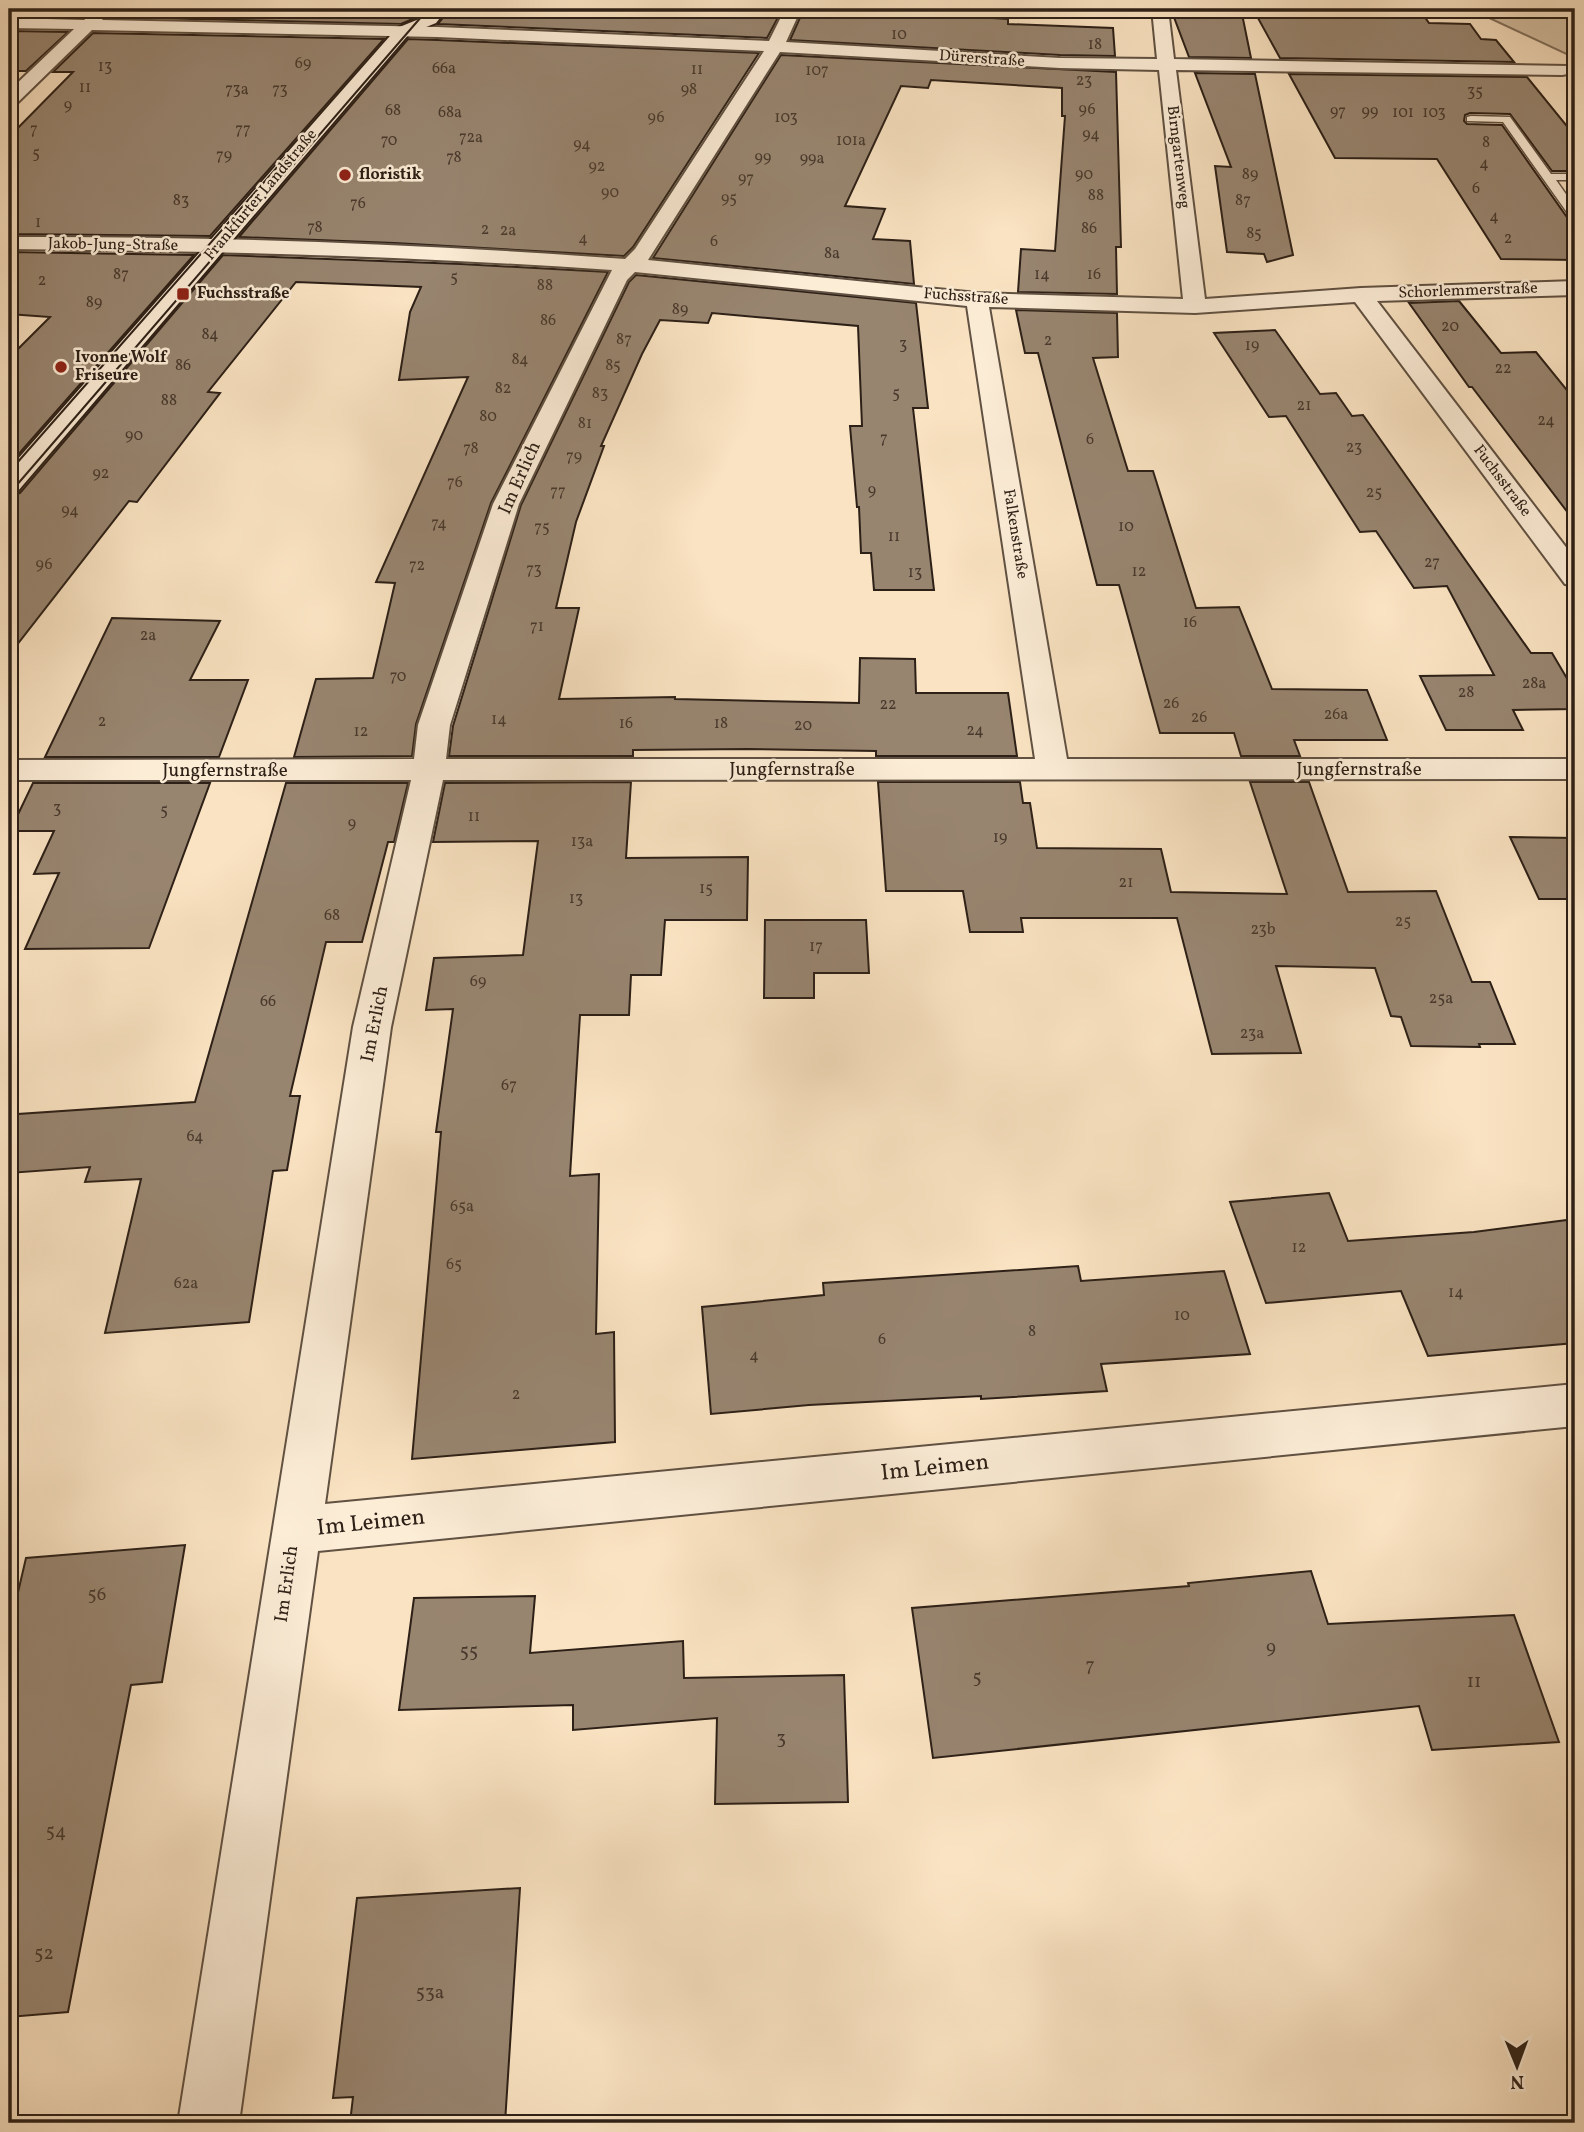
<svg xmlns="http://www.w3.org/2000/svg" width="1584" height="2132" viewBox="0 0 1584 2132" font-family="Vollkorn,serif">
	<rect width="100%" height="100%" fill="#fae3c2"/>
	<filter id="stains"><feTurbulence type="fractalNoise" baseFrequency=".00286" numOctaves="4"/><feColorMatrix values="0 0 0 0 .2 0 0 0 0 .09 0 0 0 0 .02 0 0 0 .5 -.17"/></filter>
	<radialGradient id="worn" r=".72"><stop offset=".6" stop-color="#630" stop-opacity="0"/><stop offset="1" stop-color="#630" stop-opacity=".3"/></radialGradient>
	<!-- green -->
	<polygon fill="#d7c2a5" stroke="#82715e" stroke-width="2" points="1470,9 1575,9 1575,58"/>
	<!-- building -->
	<g fill="#988570" stroke="#2d2017" stroke-width="2">
		<polygon points="34,9 95,9 83,17 27,16"/>
		<polygon points="101,9 428,9 422,15 401,24 107,17 107,13"/>
		<polygon points="450,9 718,15 721,9 782,10 767,38 438,24"/>
		<polygon points="1253,9 1419,9 1429,23 1470,24 1481,39 1496,40 1514,62 1280,58"/>
		<polygon points="803,11 904,18 928,18 929,14 1008,19 1008,24 1113,28 1115,56 1060,55 790,40"/>
		<polygon points="1172,12 1242,14 1251,58 1189,57"/>
		<polygon points="11,31 68,32 26,71 9,71 9,33"/>
		<polygon points="93,33 384,39 210,236 9,234 9,137 73,72 53,72"/>
		<polygon points="408,39 437,40 759,53 633,247 624,256 394,243 239,237"/>
		<polygon points="781,55 1116,72 1121,247 1116,247 1117,294 1018,292 1021,249 1055,251 1065,116 1062,116 1062,88 931,80 928,88 901,86 845,206 885,209 873,239 910,241 914,284 653,258"/>
		<polygon points="1195,73 1255,74 1293,255 1267,262 1264,254 1227,252 1215,166 1231,167"/>
		<polygon points="1289,74 1527,77 1575,136 1575,171 1552,171 1510,114 1470,113 1465,115 1464,121 1467,124 1502,125 1569,220 1575,221 1575,260 1501,259 1437,159 1335,158"/>
		<polygon points="9,252 194,255 9,465 9,358 50,317 9,314"/>
		<polygon points="223,255 461,264 608,272 491,503 416,724 412,756 294,757 316,679 373,678 395,583 376,582 468,377 399,380 410,312 421,287 296,282 208,392 220,393 137,502 129,501 9,655 9,495 20,493"/>
		<polygon points="636,275 916,303 928,408 913,408 934,590 874,590 871,553 861,553 859,507 857,507 850,426 862,426 858,326 712,313 708,323 660,320 642,354 601,446 604,446 576,522 556,608 579,608 559,699 675,697 675,699 859,703 860,658 915,659 916,693 1008,693 1017,756 876,756 876,751 748,749 633,750 633,756 449,756 453,726 521,505 629,282"/>
		<polygon points="1459,301 1501,353 1536,352 1575,400 1575,522 1472,387 1469,387 1409,303"/>
		<polygon points="1016,310 1117,313 1118,357 1093,358 1128,471 1153,471 1196,608 1239,607 1272,689 1367,690 1387,740 1294,740 1300,756 1241,756 1234,733 1160,733 1119,585 1097,585 1038,353 1025,353"/>
		<polygon points="1275,330 1320,394 1336,393 1352,416 1363,415 1531,653 1552,653 1575,692 1575,709 1513,710 1523,730 1446,730 1420,676 1494,675 1447,586 1414,588 1376,531 1360,532 1286,416 1269,417 1214,333"/>
		<polygon points="112,618 220,621 190,680 248,680 219,757 45,757"/>
		<polygon points="631,782 626,858 748,857 747,920 665,920 661,975 631,975 629,1015 580,1015 570,1176 599,1174 596,1334 614,1332 615,1442 412,1459 441,1132 436,1132 453,1009 426,1010 434,958 523,955 538,841 433,842 445,783"/>
		<polygon points="878,782 1020,782 1023,803 1030,803 1037,848 1161,849 1171,892 1287,894 1250,782 1309,782 1348,892 1436,891 1472,982 1490,982 1515,1044 1479,1044 1480,1047 1411,1046 1401,1017 1391,1016 1375,968 1276,966 1301,1053 1212,1054 1177,918 1021,918 1023,932 970,932 963,891 886,891"/>
		<polygon points="33,783 210,783 149,948 25,949 59,873 34,874 54,831 10,831"/>
		<polygon points="286,783 408,783 394,842 388,842 362,942 326,942 290,1096 300,1096 287,1170 273,1171 249,1322 105,1333 141,1179 85,1182 90,1167 9,1173 9,1144 18,1114 195,1102"/>
		<polygon points="1510,837 1575,838 1575,899 1539,899"/>
		<polygon points="765,920 866,920 869,973 814,973 814,998 764,998"/>
		<polygon points="1329,1193 1348,1241 1474,1232 1575,1219 1575,1343 1428,1356 1401,1291 1266,1303 1230,1202"/>
		<polygon points="1078,1266 1081,1281 1224,1271 1250,1354 1101,1364 1107,1391 981,1399 981,1396 809,1405 711,1414 702,1307 824,1295 823,1283"/>
		<polygon points="185,1545 162,1682 131,1685 68,2012 9,2017 9,1631 26,1558"/>
		<polygon points="1311,1571 1328,1624 1514,1615 1559,1742 1432,1750 1419,1706 933,1758 912,1608 1189,1586 1188,1583"/>
		<polygon points="535,1596 530,1653 683,1641 684,1678 844,1675 848,1802 715,1804 717,1718 573,1730 573,1705 399,1710 414,1598"/>
		<polygon points="520,1888 505,2123 350,2123 353,2097 333,2098 357,1898"/>
	</g>
	<g fill="none" stroke-linecap="round" stroke-linejoin="round">
		<defs>
			<polygon id="lane" points="1471,116 1510,117 1551,174 1575,174 1575,180 1556,180 1575,207 1575,219 1571,218 1503,122 1467,121 1467,117"/>
			<path id="street" d="M785,9H801L786,42L1060,58L1157,59L1152,9H1168L1174,59L1568,66L1571,70L1568,74L1562,75L1176,70L1205,299L1361,288L1575,281V295L1377,301L1575,559V586L1565,584L1355,302L1195,313L989,307L1067,759H1575V779L443,780L391,1027L325,1504L1575,1384V1426L318,1551L239,2123H178L353,1027L411,780H9V760L414,759L418,725L493,504L612,270C411,256 211,251 9,249V237C215,236 420,244 625,259L635,249L764,51L437,37L92,30L15,105L9,106V91L74,29L9,28V18L84,20L98,10L106,15L102,20L437,27L769,41ZM780,52L1060,68L1159,70L1183,299L977,293L648,260ZM635,272L967,306L1035,759H446L450,725L519,504L627,280Z"/>
			<polygon id="secondary" points="431,9 447,9 436,23 409,34 18,491 9,493 9,469 397,28 424,17"/>
		</defs>
		<!-- lane casing -->
		<use href="#lane" stroke="#605142" stroke-width="3"/>
		<!-- street casing -->
		<use href="#street" stroke="#605142" stroke-width="4"/>
		<!-- secondary casing -->
		<use href="#secondary" stroke="#2d2017" stroke-width="4"/>
		<!-- lane -->
		<use href="#lane" fill="#fcedd7" fill-rule="evenodd"/>
		<!-- street -->
		<use href="#street" fill="#fcedd7" fill-rule="evenodd"/>
		<!-- secondary -->
		<use href="#secondary" fill="#fcedd7" fill-rule="evenodd"/>
		<!-- tram -->
		<g stroke="#2d2017" stroke-width="2">
			<polyline points="9,472 287,156"/>
			<polyline points="9,494 428,9"/>
		</g>
	</g>
	<!-- markers -->
	<g fill="#8f2418" stroke="#fcedd7" stroke-width="2.5">
		<circle cx="345" cy="175" r="7"/>
		<rect x="176" y="287" width="14" height="14" rx="3.5"/>
		<circle cx="61" cy="367" r="7"/>
	</g>
	<g text-anchor="middle" dominant-baseline="central" stroke-width="5" stroke-linejoin="round" paint-order="stroke">
		<!-- number labels -->
		<g font-size="16" fill="#48392d">
			<text x="899" y="35">10</text>
			<text x="1095" y="45">18</text>
			<text x="303" y="64">69</text>
			<text x="105" y="67">13</text>
			<text x="444" y="69">66a</text>
			<text x="697" y="70">11</text>
			<text x="817" y="71">107</text>
			<text x="1084" y="81">23</text>
			<text x="85" y="88">11</text>
			<text x="237" y="90">73a</text>
			<text x="280" y="90">73</text>
			<text x="689" y="90">98</text>
			<text x="1475" y="92">35</text>
			<text x="68" y="106">9</text>
			<text x="1087" y="110">96</text>
			<text x="393" y="111">68</text>
			<text x="1338" y="112">97</text>
			<text x="1370" y="112">99</text>
			<text x="450" y="113">68a</text>
			<text x="1403" y="113">101</text>
			<text x="1434" y="113">103</text>
			<text x="656" y="118">96</text>
			<text x="786" y="118">103</text>
			<text x="34" y="130">7</text>
			<text x="243" y="130">77</text>
			<text x="1091" y="135">94</text>
			<text x="471" y="138">72a</text>
			<text x="389" y="141">70</text>
			<text x="851" y="141">101a</text>
			<text x="1486" y="143">8</text>
			<text x="582" y="145">94</text>
			<text x="36" y="154">5</text>
			<text x="224" y="156">79</text>
			<text x="454" y="158">78</text>
			<text x="763" y="158">99</text>
			<text x="812" y="159">99a</text>
			<text x="1484" y="164">4</text>
			<text x="597" y="167">92</text>
			<text x="1084" y="175">90</text>
			<text x="1250" y="175">89</text>
			<text x="746" y="179">97</text>
			<text x="1476" y="189">6</text>
			<text x="610" y="193">90</text>
			<text x="1096" y="196">88</text>
			<text x="729" y="199">95</text>
			<text x="181" y="201">83</text>
			<text x="1243" y="201">87</text>
			<text x="358" y="204">76</text>
			<text x="1494" y="217">4</text>
			<text x="38" y="223">1</text>
			<text x="315" y="228">78</text>
			<text x="1089" y="229">86</text>
			<text x="485" y="230">2</text>
			<text x="508" y="231">2a</text>
			<text x="1254" y="234">85</text>
			<text x="583" y="239">4</text>
			<text x="1508" y="239">2</text>
			<text x="714" y="242">6</text>
			<text x="832" y="254">8a</text>
			<text x="121" y="275">87</text>
			<text x="1042" y="275">14</text>
			<text x="1094" y="275">16</text>
			<text x="454" y="278">5</text>
			<text x="42" y="281">2</text>
			<text x="545" y="286">88</text>
			<text x="94" y="303">89</text>
			<text x="680" y="310">89</text>
			<text x="548" y="321">86</text>
			<text x="1450" y="327">20</text>
			<text x="210" y="335">84</text>
			<text x="624" y="340">87</text>
			<text x="1048" y="341">2</text>
			<text x="903" y="345">3</text>
			<text x="1252" y="346">19</text>
			<text x="520" y="360">84</text>
			<text x="183" y="366">86</text>
			<text x="613" y="366">85</text>
			<text x="1503" y="369">22</text>
			<text x="503" y="389">82</text>
			<text x="600" y="394">83</text>
			<text x="896" y="394">5</text>
			<text x="169" y="401">88</text>
			<text x="1304" y="406">21</text>
			<text x="488" y="417">80</text>
			<text x="1546" y="421">24</text>
			<text x="585" y="424">81</text>
			<text x="134" y="436">90</text>
			<text x="884" y="439">7</text>
			<text x="1090" y="440">6</text>
			<text x="1354" y="448">23</text>
			<text x="471" y="449">78</text>
			<text x="574" y="457">79</text>
			<text x="101" y="474">92</text>
			<text x="455" y="483">76</text>
			<text x="872" y="491">9</text>
			<text x="558" y="492">77</text>
			<text x="1374" y="493">25</text>
			<text x="70" y="511">94</text>
			<text x="439" y="524">74</text>
			<text x="1126" y="527">10</text>
			<text x="542" y="528">75</text>
			<text x="894" y="537">11</text>
			<text x="1432" y="563">27</text>
			<text x="44" y="565">96</text>
			<text x="417" y="566">72</text>
			<text x="534" y="570">73</text>
			<text x="1139" y="572">12</text>
			<text x="915" y="573">13</text>
			<text x="1190" y="623">16</text>
			<text x="537" y="627">71</text>
			<text x="148" y="636">2a</text>
			<text x="398" y="677">70</text>
			<text x="1534" y="684">28a</text>
			<text x="1466" y="693">28</text>
			<text x="1171" y="704">26</text>
			<text x="888" y="705">22</text>
			<text x="1336" y="715">26a</text>
			<text x="1199" y="718">26</text>
			<text x="499" y="720">14</text>
			<text x="102" y="722">2</text>
			<text x="626" y="724">16</text>
			<text x="721" y="724">18</text>
			<text x="803" y="726">20</text>
			<text x="975" y="731">24</text>
			<text x="361" y="732">12</text>
			<text x="57" y="809">3</text>
			<text x="164" y="811">5</text>
			<text x="474" y="817">11</text>
			<text x="352" y="824">9</text>
			<text x="1000" y="838">19</text>
			<text x="582" y="842">13a</text>
			<text x="1126" y="883">21</text>
			<text x="706" y="889">15</text>
			<text x="576" y="899">13</text>
			<text x="332" y="916">68</text>
			<text x="1403" y="922">25</text>
			<text x="1263" y="930">23b</text>
			<text x="816" y="947">17</text>
			<text x="478" y="982">69</text>
			<text x="1441" y="999">25a</text>
			<text x="268" y="1002">66</text>
			<text x="1252" y="1034">23a</text>
			<text x="509" y="1086">67</text>
			<text x="195" y="1137">64</text>
			<text x="462" y="1207">65a</text>
			<text x="1299" y="1248">12</text>
			<text x="454" y="1265">65</text>
			<text x="186" y="1284">62a</text>
			<text x="1456" y="1293">14</text>
			<text x="1182" y="1316">10</text>
			<text x="1032" y="1332">8</text>
			<text x="882" y="1340">6</text>
			<text x="754" y="1356">4</text>
			<text x="516" y="1395">2</text>
		</g>
		<!-- far-street labels -->
		<g font-size="16" fill="#2d2017" stroke="#fcedd7">
			<text transform="translate(982 59) rotate(4)">Dürerstraße</text>
			<text transform="translate(1178 157) rotate(83)">Birngartenweg</text>
			<text transform="translate(261 195) rotate(-50)">Frankfurter Landstraße</text>
			<text transform="translate(113 245) rotate(1)">Jakob-Jung-Straße</text>
			<text transform="translate(1468 291) rotate(-2)">Schorlemmerstraße</text>
			<text transform="translate(966 297) rotate(4)">Fuchsstraße</text>
			<text transform="translate(1502 481) rotate(53)">Fuchsstraße</text>
			<text transform="translate(1015 534) rotate(81)">Falkenstraße</text>
		</g>
		<!-- far-poi labels -->
		<g font-size="16" font-weight="bold" fill="#2d2017" stroke="#fcedd7" text-anchor="start">
			<text x="359" y="175">floristik</text>
			<text x="197" y="294">Fuchsstraße</text>
			<text x="75" y="358">Ivonne Wolf<tspan x="75" dy="18">Friseure</tspan></text>
		</g>
		<!-- street labels -->
		<g font-size="19" fill="#2d2017" stroke="#fcedd7">
			<text transform="translate(520 478) rotate(-66)">Im Erlich</text>
			<text x="792" y="770">Jungfernstraße</text>
			<text x="1359" y="770">Jungfernstraße</text>
			<text x="225" y="771">Jungfernstraße</text>
			<text transform="translate(375 1024) rotate(-79)">Im Erlich</text>
			<text transform="translate(287 1584) rotate(-82)">Im Erlich</text>
		</g>
		<!-- near-number labels -->
		<g font-size="19" fill="#48392d">
			<text x="97" y="1595">56</text>
			<text x="1271" y="1648">9</text>
			<text x="469" y="1652">55</text>
			<text x="1090" y="1666">7</text>
			<text x="977" y="1678">5</text>
			<text x="1474" y="1682">11</text>
			<text x="781" y="1739">3</text>
			<text x="56" y="1832">54</text>
			<text x="44" y="1954">52</text>
			<text x="430" y="1993">53a</text>
		</g>
		<!-- near-street labels -->
		<g font-size="23" fill="#2d2017" stroke="#fcedd7">
			<text transform="translate(935 1468) rotate(-6)">Im Leimen</text>
			<text transform="translate(371 1523) rotate(-6)">Im Leimen</text>
		</g>
	</g>
	<!-- margin -->
	<rect width="1584" height="2132" fill="none" stroke="#fae3c2" stroke-width="35"/>
	<rect x="10" y="10" width="1563" height="2111" fill="none" stroke="#2d2017" stroke-width="3.5"/>
	<rect x="18" y="18" width="1549" height="2097" fill="none" stroke="#2d2017" stroke-width="2"/>
	<!-- north arrow -->
	<g transform="translate(1517 2066) rotate(179)" stroke="#fcedd7" stroke-width="5" paint-order="stroke">
	<path d="M0-5L12 26L0 18L-12 26Z" fill="#2d2017"/>
	<text y="-10" font-size="19" font-weight="bold" text-anchor="middle" fill="#2d2017">N</text>
	</g>
	<rect width="100%" height="100%" filter="url(#stains)"/>
	<rect width="100%" height="100%" fill="url(#worn)"/>
</svg>
